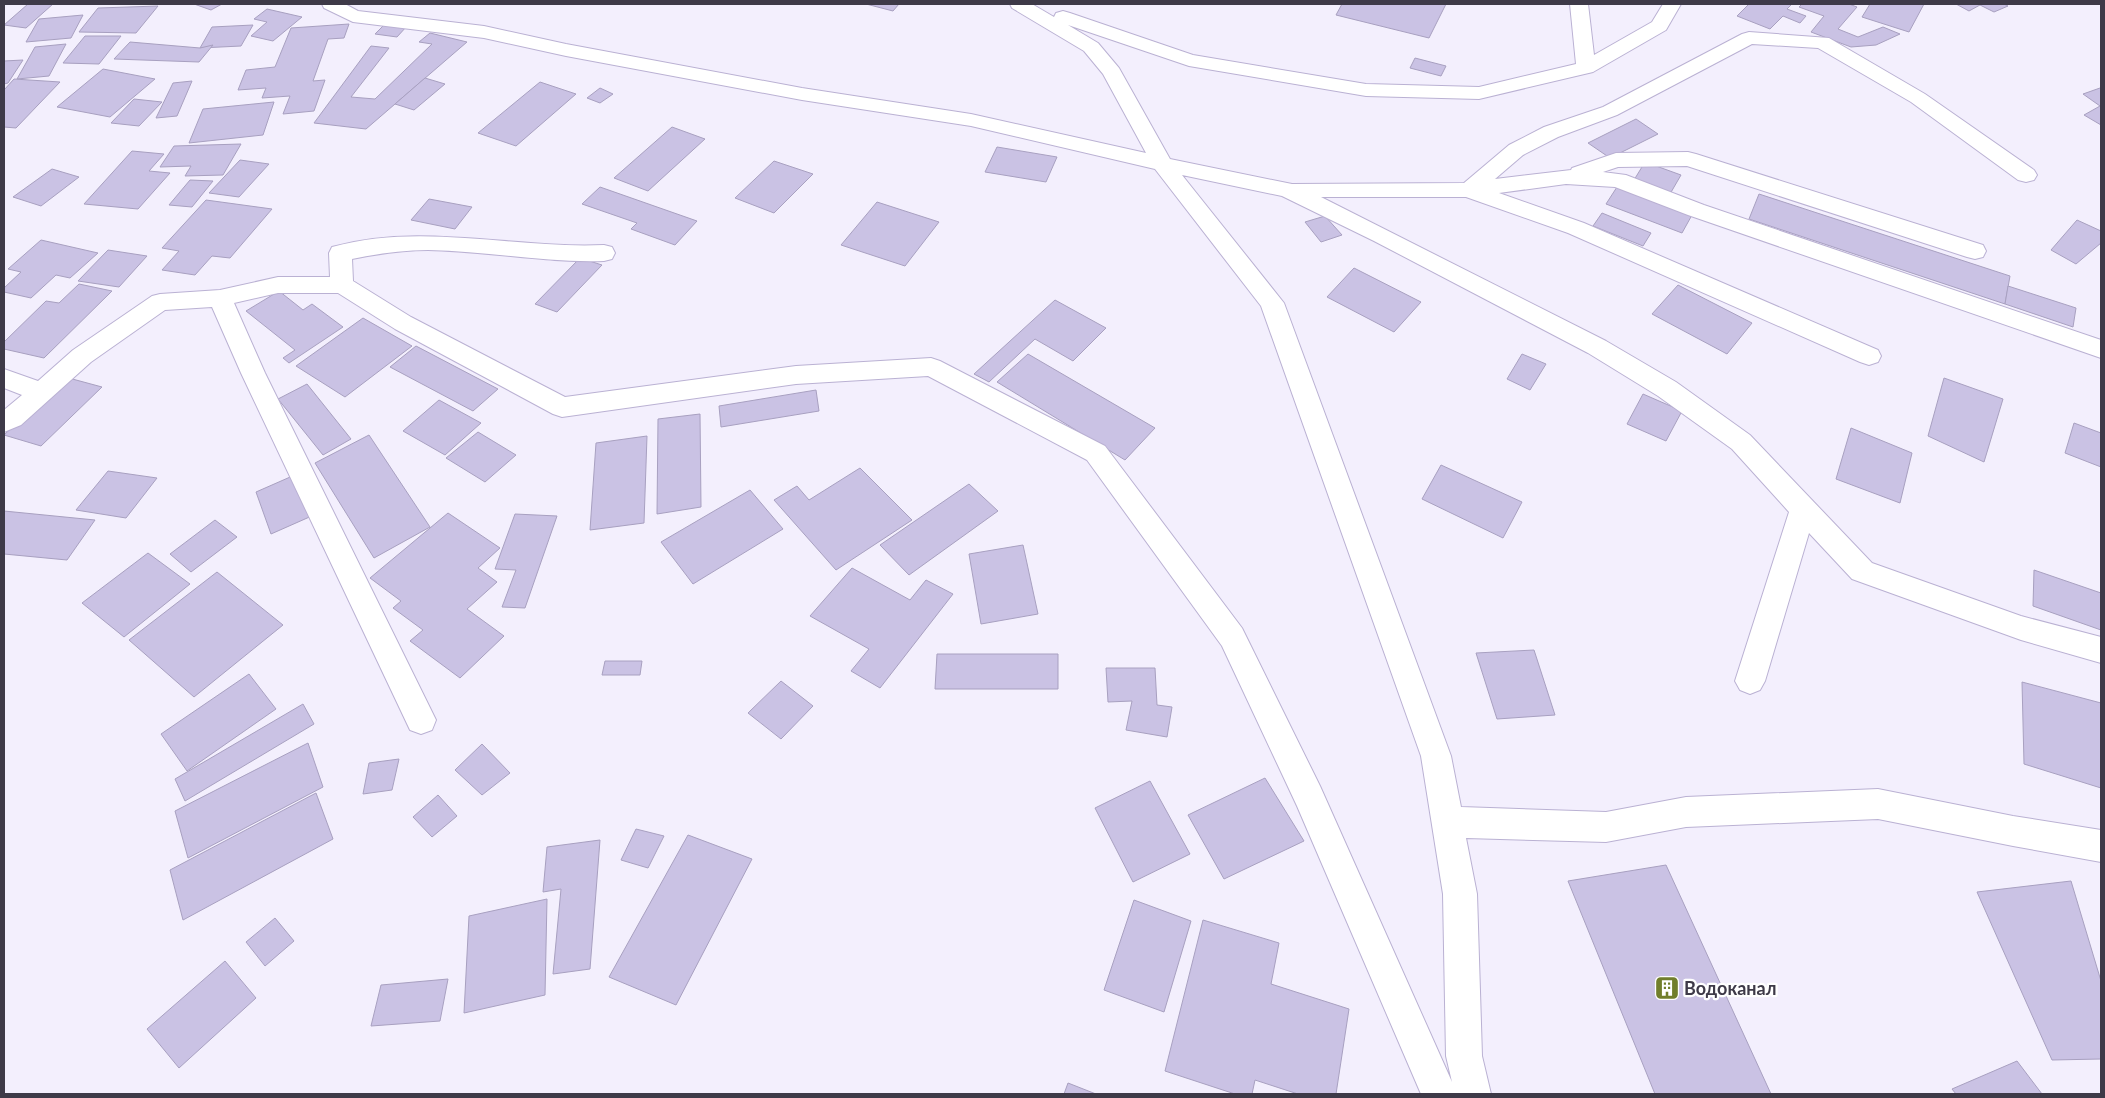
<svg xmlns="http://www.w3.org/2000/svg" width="2105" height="1098" viewBox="0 0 2105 1098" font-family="Lato,sans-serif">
	<rect width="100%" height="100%" fill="#f3effd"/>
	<!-- building -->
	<g fill="#cac2e4" stroke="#a8a0c0">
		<polygon points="28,4 53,4 26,28 4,25"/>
		<polygon points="194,4 222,4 211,10"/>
		<polygon points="866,4 899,4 893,11"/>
		<polygon points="1342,4 1446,4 1429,38 1336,15"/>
		<polygon points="1745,4 1792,4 1787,9 1806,16 1800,23 1783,16 1770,29 1737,16 1748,5"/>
		<polygon points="1802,4 1849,4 1857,7 1838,29 1858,37 1883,27 1900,34 1876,45 1851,47 1811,32 1824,16 1799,7"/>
		<polygon points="1870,4 1924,4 1909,32 1862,17"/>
		<polygon points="1956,4 2004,4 2008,6 1994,12 1980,5 1969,11"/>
		<polygon points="158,6 136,33 79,32 98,8"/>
		<polygon points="267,9 302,17 273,41 251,36 267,22 254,19"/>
		<polygon points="83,15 71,38 26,42 39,19"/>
		<polygon points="349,24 344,38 328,39 313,81 325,80 314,111 283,114 290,96 262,98 266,88 238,90 246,70 275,67 291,28"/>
		<polygon points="385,24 407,26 397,37 375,34"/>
		<polygon points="253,25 241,46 200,48 212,27"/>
		<polygon points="430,33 467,42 366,129 314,123 371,46 389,48 351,97 375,99 432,44 419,42"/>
		<polygon points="85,36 121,36 99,64 63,63"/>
		<polygon points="130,42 200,48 213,45 199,62 114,59"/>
		<polygon points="66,44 49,76 17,79 35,47"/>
		<polygon points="1415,58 1446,66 1441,76 1410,68"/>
		<polygon points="23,60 8,83 4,84 4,61"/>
		<polygon points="103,69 155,79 110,117 57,107"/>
		<polygon points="425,78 445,84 414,110 395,104"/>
		<polygon points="14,79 60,82 16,128 4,127 4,90"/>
		<polygon points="192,81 177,116 156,118 173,83"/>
		<polygon points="540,82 576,94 516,146 478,133"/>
		<polygon points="600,88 613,94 600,103 587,98"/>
		<polygon points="2100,88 2101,88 2101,125 2084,115 2100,106 2083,94"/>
		<polygon points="134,99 162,102 139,126 111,123"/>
		<polygon points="274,102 263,135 189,143 203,109"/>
		<polygon points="1636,119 1658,134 1610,158 1588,143"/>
		<polygon points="672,127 705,139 648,191 614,178"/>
		<polygon points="241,144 223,175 185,176 191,166 160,167 174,146"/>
		<polygon points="997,147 1057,157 1046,182 985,172"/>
		<polygon points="132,151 164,154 149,171 170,173 138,209 84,204"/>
		<polygon points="240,160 269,164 239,197 209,193"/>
		<polygon points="774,161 813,174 774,213 735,198"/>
		<polygon points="1645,162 1681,175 1670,194 1634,180"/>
		<polygon points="52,169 79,177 41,206 13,197"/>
		<polygon points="190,180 213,181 192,207 169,205"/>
		<polygon points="600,187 697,221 675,245 631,229 637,223 582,204"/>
		<polygon points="1617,187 1692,215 1682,233 1606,204"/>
		<polygon points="1759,194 2010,276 2005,304 1749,219"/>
		<polygon points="429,199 472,207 455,229 411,220"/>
		<polygon points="206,200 272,209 230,258 212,256 195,275 162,270 179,251 162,248"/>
		<polygon points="877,202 939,222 905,266 841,245"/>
		<polygon points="1602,213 1651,233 1643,246 1593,226"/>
		<polygon points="1325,216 1342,235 1321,242 1305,222"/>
		<polygon points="2077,220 2101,231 2101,243 2076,264 2051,250"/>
		<polygon points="41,240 98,253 70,278 56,275 31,298 4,292 4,288 21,272 8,269"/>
		<polygon points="108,250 147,256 119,287 78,281"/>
		<polygon points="580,258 602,265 557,312 535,304"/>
		<polygon points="1354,268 1421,302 1394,332 1327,297"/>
		<polygon points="79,284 112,291 44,358 4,349 4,342 46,301 59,303"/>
		<polygon points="1678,285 1752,323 1727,354 1652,314"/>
		<polygon points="2008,286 2076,308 2073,327 2005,304"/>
		<polygon points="279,291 303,310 312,304 343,327 289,363 283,358 295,350 246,311"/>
		<polygon points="1055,300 1106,328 1073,361 1035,339 989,382 974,374"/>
		<polygon points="363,318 412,346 345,397 296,366"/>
		<polygon points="416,346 498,389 473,411 390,367"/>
		<polygon points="1028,354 1155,428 1125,460 997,382"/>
		<polygon points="1522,354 1546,364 1530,390 1507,379"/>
		<polygon points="65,377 102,387 41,446 4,435"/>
		<polygon points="1944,378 2003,399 1984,462 1928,436"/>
		<polygon points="307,384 351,439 323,455 278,399"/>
		<polygon points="816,390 819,411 721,427 719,406"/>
		<polygon points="1643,394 1682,411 1666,441 1627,424"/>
		<polygon points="439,400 481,423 445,455 403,431"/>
		<polygon points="700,414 701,507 657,514 658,419"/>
		<polygon points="2074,423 2101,433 2101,467 2065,453"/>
		<polygon points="1851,428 1912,453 1900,503 1836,479"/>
		<polygon points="478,432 516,455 485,482 446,458"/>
		<polygon points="369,435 430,527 374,558 315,463"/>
		<polygon points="647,436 644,523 590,530 596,443"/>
		<polygon points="1441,465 1522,502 1503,538 1422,499"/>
		<polygon points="860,468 912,520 836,570 774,500 797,486 809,500"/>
		<polygon points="108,471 157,478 126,518 76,510"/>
		<polygon points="297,474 314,515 271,534 256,492"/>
		<polygon points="969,484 998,511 909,575 880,545"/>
		<polygon points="750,490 783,529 693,584 661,542"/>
		<polygon points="4,511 95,520 67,560 4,554"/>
		<polygon points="448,513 500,548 478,568 497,582 467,609 504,636 460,678 410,641 423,630 393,608 401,601 370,578"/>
		<polygon points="515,514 557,516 525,608 502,607 516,570 495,569"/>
		<polygon points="215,520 237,537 191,572 170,554"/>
		<polygon points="1023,545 1038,614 981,624 969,554"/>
		<polygon points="148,553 190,584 124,637 82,603"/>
		<polygon points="852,568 910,600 926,580 953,594 880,688 851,671 869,649 810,616"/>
		<polygon points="2034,570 2101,593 2101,630 2033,606"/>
		<polygon points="217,572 283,625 194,697 129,640"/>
		<polygon points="1534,650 1555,715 1497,719 1476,653"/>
		<polygon points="937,654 1058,654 1058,689 935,689"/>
		<polygon points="605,661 642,661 640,675 602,675"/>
		<polygon points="1106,668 1155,668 1157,705 1172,707 1167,737 1126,730 1132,701 1108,702"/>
		<polygon points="249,674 276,709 187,771 161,734"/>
		<polygon points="781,681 813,706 781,739 748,713"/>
		<polygon points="2022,682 2101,703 2101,788 2024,764"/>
		<polygon points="303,704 314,724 185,801 175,779"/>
		<polygon points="308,743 323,787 188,858 175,811"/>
		<polygon points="482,744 510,773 482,795 455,770"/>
		<polygon points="399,759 392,790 363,794 369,763"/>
		<polygon points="1265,778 1304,841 1224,879 1188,815"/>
		<polygon points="1150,781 1190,854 1133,882 1095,808"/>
		<polygon points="316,793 333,839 183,920 170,870"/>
		<polygon points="438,795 457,816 432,837 413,817"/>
		<polygon points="636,829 664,836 648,868 621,860"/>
		<polygon points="688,835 752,859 676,1005 609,977"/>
		<polygon points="600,840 590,969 553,974 561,889 543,892 547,847"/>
		<polygon points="1666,865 1771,1094 1655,1094 1568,881"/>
		<polygon points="2071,881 2101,981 2101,1059 2052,1060 1977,892"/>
		<polygon points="547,899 545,995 464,1013 469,916"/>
		<polygon points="1134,900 1191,921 1164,1012 1104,990"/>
		<polygon points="275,918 294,941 265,966 246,942"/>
		<polygon points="1203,920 1279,943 1271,984 1349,1009 1336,1094 1298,1094 1255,1080 1252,1094 1235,1094 1165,1071"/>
		<polygon points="225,961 256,998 179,1068 147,1029"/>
		<polygon points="448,979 440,1021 371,1026 381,985"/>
		<polygon points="2017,1061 2042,1094 1956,1094 1952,1089"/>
		<polygon points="1068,1083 1096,1094 1064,1094"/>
	</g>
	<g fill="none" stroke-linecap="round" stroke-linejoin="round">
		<defs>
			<path id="minor" d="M322,4H345L358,11L484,26L566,44L802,88L971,114L1146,153L1103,74L1084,51L1012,8L1010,4H1032L1054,17L1056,13L1063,11L1070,13L1193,55L1366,84L1479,87L1576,64L1570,4H1588L1594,55L1652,22L1663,4H1681L1666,30L1593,72L1479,99L1366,96L1189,66L1068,25L1098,43L1119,68L1170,159L1292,184L1464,183L1509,145L1544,127L1603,107L1742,34L1749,32L1829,38L1925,94L2034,170L2037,175L2034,180L2026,182L2018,180L1911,102L1818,48L1752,44L1617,115L1558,137L1523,155L1495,179L1571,170L1572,168L1616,153L1688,152L1696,154L1983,245L1986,251L1983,257L1975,259L1967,257L1687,166L1618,167L1603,172L1626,175L1704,205L2101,340V358L1688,215L1615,187L1566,184L1499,193L1584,223L1878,350L1881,356L1878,362L1869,365L1860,362L1568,233L1466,197H1321L1606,341L1676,382L1750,435L1872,563L2021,616L2101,637V663L2021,640L1852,579L1809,533L1765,681L1760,690L1750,694L1740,690L1735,681L1789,512L1732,449L1658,396L1588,353L1374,241L1282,196L1182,175L1284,303L1451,756L1461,807L1606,812L1686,797L1878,789L2013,816L2101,830V862L2013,846L1878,819L1686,827L1606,842L1466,838L1477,894L1482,1056L1491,1094H1421L1297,806L1222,646L1087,460L928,376L796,384L562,417L553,414L395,329L338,293H278L234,303L265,373L436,720L432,730L421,734L410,730L241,373L212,307L165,310L91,362L21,425L4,432V410L22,395L4,388V369L38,381L73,350L152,296L160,294L220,290L278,277H330L329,253L332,247C422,222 513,249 604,245L612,247L615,253L612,259L604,261C545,263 487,251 428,250C402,250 377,254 352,259L353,281L411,317L565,397L796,366L931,358L940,361L1105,446L1242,628L1320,786L1452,1082L1446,1056L1443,894L1421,756L1261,306L1155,169L971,126L802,100L566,56L484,38L353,22L324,8Z"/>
		</defs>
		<!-- minor casing -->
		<use href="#minor" stroke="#bab1d3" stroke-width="2"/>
		<!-- minor -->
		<use href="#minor" fill="#fff" fill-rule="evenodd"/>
	</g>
	<!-- icons -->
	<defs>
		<symbol id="building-square" viewBox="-11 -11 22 22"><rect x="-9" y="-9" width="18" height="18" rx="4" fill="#717e2b" stroke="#fff"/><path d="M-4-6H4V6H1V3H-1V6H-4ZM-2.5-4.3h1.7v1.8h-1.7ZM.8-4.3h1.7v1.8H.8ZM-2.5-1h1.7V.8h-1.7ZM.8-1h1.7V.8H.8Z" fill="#fff"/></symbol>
	</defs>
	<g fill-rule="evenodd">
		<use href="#building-square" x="1653" y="974" width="28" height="28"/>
	</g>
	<g text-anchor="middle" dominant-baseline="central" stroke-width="4.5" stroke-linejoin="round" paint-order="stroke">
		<!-- near-poi labels -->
		<g font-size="18" font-weight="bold" fill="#3e3a48" stroke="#fff" text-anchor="start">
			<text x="1684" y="988">Водоканал</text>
		</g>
	</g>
	<!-- border -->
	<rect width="2105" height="1098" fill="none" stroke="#3e3a48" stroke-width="10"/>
</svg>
